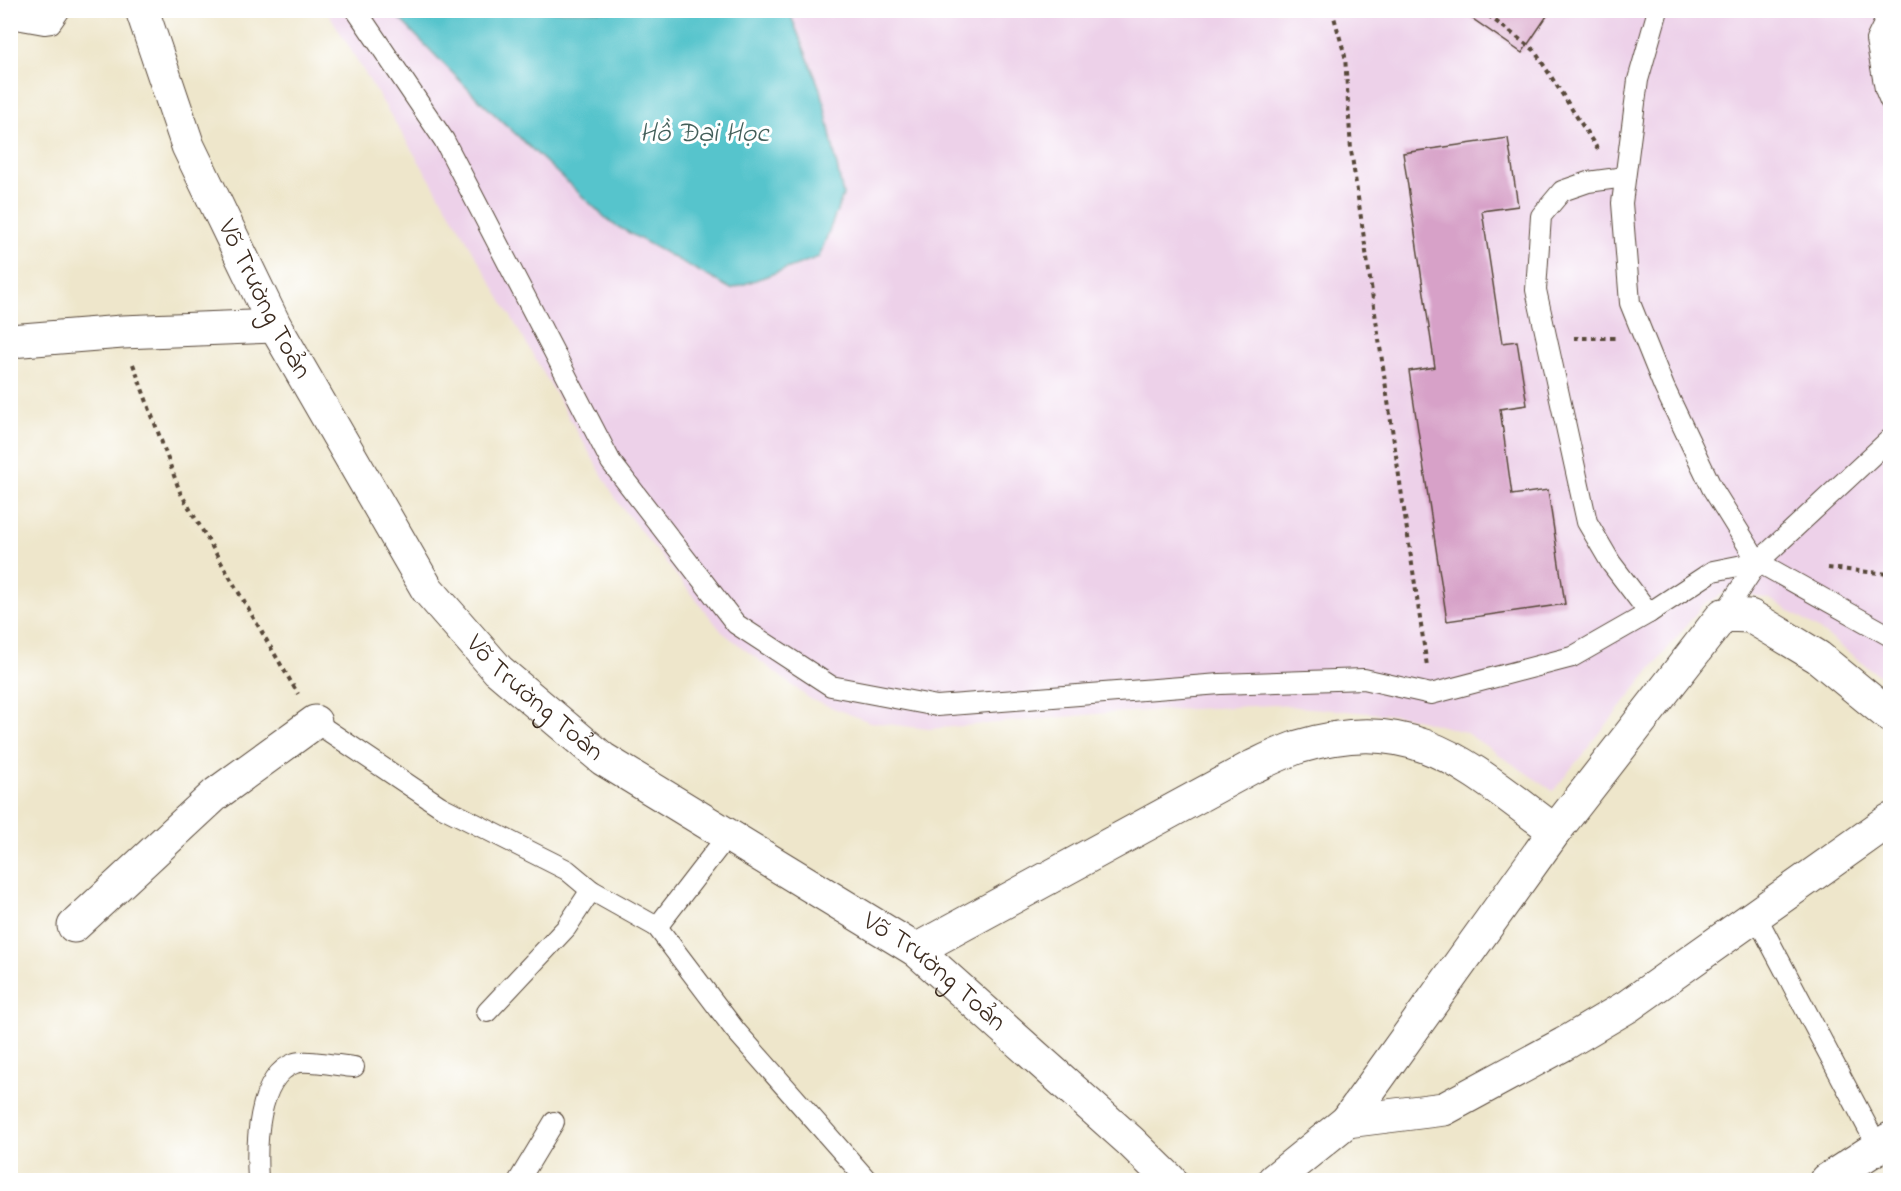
<svg xmlns="http://www.w3.org/2000/svg" width="1901" height="1191" viewBox="0 0 1901 1191" font-family="'Indie Flower',sans-serif">
	<rect width="100%" height="100%" fill="#fff"/>
	<filter id="ink" filterUnits="userSpaceOnUse"><feTurbulence type="fractalNoise" baseFrequency=".0167" numOctaves="2"/><feDisplacementMap in="SourceGraphic" scale="12" xChannelSelector="R" yChannelSelector="G"/><feConvolveMatrix kernelMatrix="1 2 1 2 8 2 1 2 1" color-interpolation-filters="sRGB"/></filter>
	<filter id="wash" filterUnits="userSpaceOnUse"><feTurbulence type="fractalNoise" baseFrequency=".008" numOctaves="4" result="noise"/><feDisplacementMap in="SourceGraphic" scale="24" xChannelSelector="R" yChannelSelector="G"/><feGaussianBlur stdDeviation="1.35" result="paint"/><feColorMatrix in="noise" values="0 0 0 0 0 0 0 0 0 0 0 0 0 0 0 0 0 1.4 0 .05"/><feComposite in="paint" operator="in"/></filter>
	<g filter="url(#wash)">
		<rect width="100%" height="100%" fill="#eee6cb"/>
		<!-- built -->
		<polygon fill="#edd1e9" points="327,11 1890,11 1890,684 1818,629 1770,599 1729,590 1702,606 1553,791 1465,732 1404,716 1275,705 1107,713 929,729 870,722 810,699 722,632 619,504 462,232"/>
		<!-- water -->
		<polygon fill="#56c4cc" stroke="#487775" stroke-width="1.5" points="392,11 789,11 822,94 843,195 819,257 731,289 611,223 476,97"/>
		<g id="blocks">
			<!-- building -->
			<g fill="#d7a1c8">
				<polygon points="1460,10 1551,10 1522,53"/>
				<polygon points="1508,138 1518,206 1482,211 1502,343 1517,341 1527,405 1500,409 1512,495 1548,490 1565,604 1447,621 1409,371 1435,367 1403,153"/>
			</g>
		</g>
	</g>
	<g filter="url(#ink)">
		<use href="#blocks" fill-opacity="0" stroke="#564638" stroke-width="1.5"/>
		<g fill="none" stroke-linecap="round" stroke-linejoin="round">
			<defs>
				<g id="lane">
					<polyline points="356,10 444,140 611,462 736,624 831,686 937,706 1220,684 1364,679 1431,694 1572,657 1649,613 1713,571 1758,562"/>
					<polyline points="1658,10 1638,80 1622,203 1630,303 1664,387 1712,488 1758,562 1890,636"/>
					<polyline points="1890,11 1876,40 1885,89 1890,101"/>
					<polyline points="10,18 44,24 51,23 60,10"/>
					<polyline points="1625,177 1588,182 1562,191 1541,216 1536,290 1587,522 1611,563 1649,613"/>
					<polyline points="1723,615 1758,562 1890,439"/>
					<polyline points="315,722 440,806 567,870 591,890 657,927 735,1030 867,1180"/>
					<polyline points="1755,914 1878,1147"/>
					<polyline points="657,927 728,835"/>
					<polyline points="487,1012 566,928 591,890"/>
					<path d="M258,1180C256,1148 256,1077 295,1063C307,1059 340,1066 354,1067"/>
					<polyline points="519,1180 554,1122"/>
				</g>
				<g id="street">
					<path id="s1" d="M142,10L188,146L275,326L427,589L498,670L603,759L916,950L1130,1141L1170,1180"/>
					<polyline points="10,341 122,332 275,326"/>
					<polyline points="74,926 216,794 315,722"/>
					<path d="M916,950L1252,767C1267,760 1283,752 1298,747C1415,711 1468,767 1555,831"/>
					<polyline points="1347,1121 1444,1109 1564,1044 1628,1006 1890,820"/>
					<polyline points="1274,1180 1347,1121 1555,831 1723,615 1750,616 1775,631 1818,657 1890,716"/>
				</g>
				<polyline id="secondary" points="1827,1180 1890,1139"/>
			</defs>
			<!-- lane casing -->
			<use href="#lane" stroke="#564638" stroke-width="22"/>
			<!-- street casing -->
			<use href="#street" stroke="#564638" stroke-width="35"/>
			<!-- secondary casing -->
			<use href="#secondary" stroke="#564638" stroke-width="35"/>
			<!-- path -->
			<g stroke="#564638" stroke-width="4" stroke-dasharray="4.5 4.5" stroke-linecap="butt">
				<polyline points="1332,10 1345,56 1351,150 1427,666"/>
				<polyline points="1481,10 1534,50 1600,153"/>
				<polyline points="1574,338 1615,338"/>
				<polyline points="133,364 180,492 298,694"/>
				<polyline points="1828,568 1890,574"/>
			</g>
			<!-- lane -->
			<use href="#lane" stroke="#fff" stroke-width="20"/>
			<!-- street -->
			<use href="#street" stroke="#fff" stroke-width="33"/>
			<!-- secondary -->
			<use href="#secondary" stroke="#fff" stroke-width="33"/>
		</g>
	</g>
	<g text-anchor="middle" dominant-baseline="central" stroke-width="6" stroke-linejoin="round" paint-order="stroke">
		<!-- street labels -->
		<g font-size="27" fill="#3b2a1e" stroke="#fff">
			<text stroke="none"><textPath href="#s1" startOffset="315">Võ Trường Toản</textPath></text>
			<text stroke="none"><textPath href="#s1" startOffset="801">Võ Trường Toản</textPath></text>
			<text stroke="none"><textPath href="#s1" startOffset="1287">Võ Trường Toản</textPath></text>
		</g>
		<!-- water labels -->
		<g font-size="28" font-style="italic" fill="#44605b" stroke="#fff">
			<text x="704" y="134">Hồ Đại Học</text>
		</g>
	</g>
	<!-- margin -->
	<rect width="1901" height="1191" fill="none" stroke="#fff" stroke-width="36"/>
</svg>
